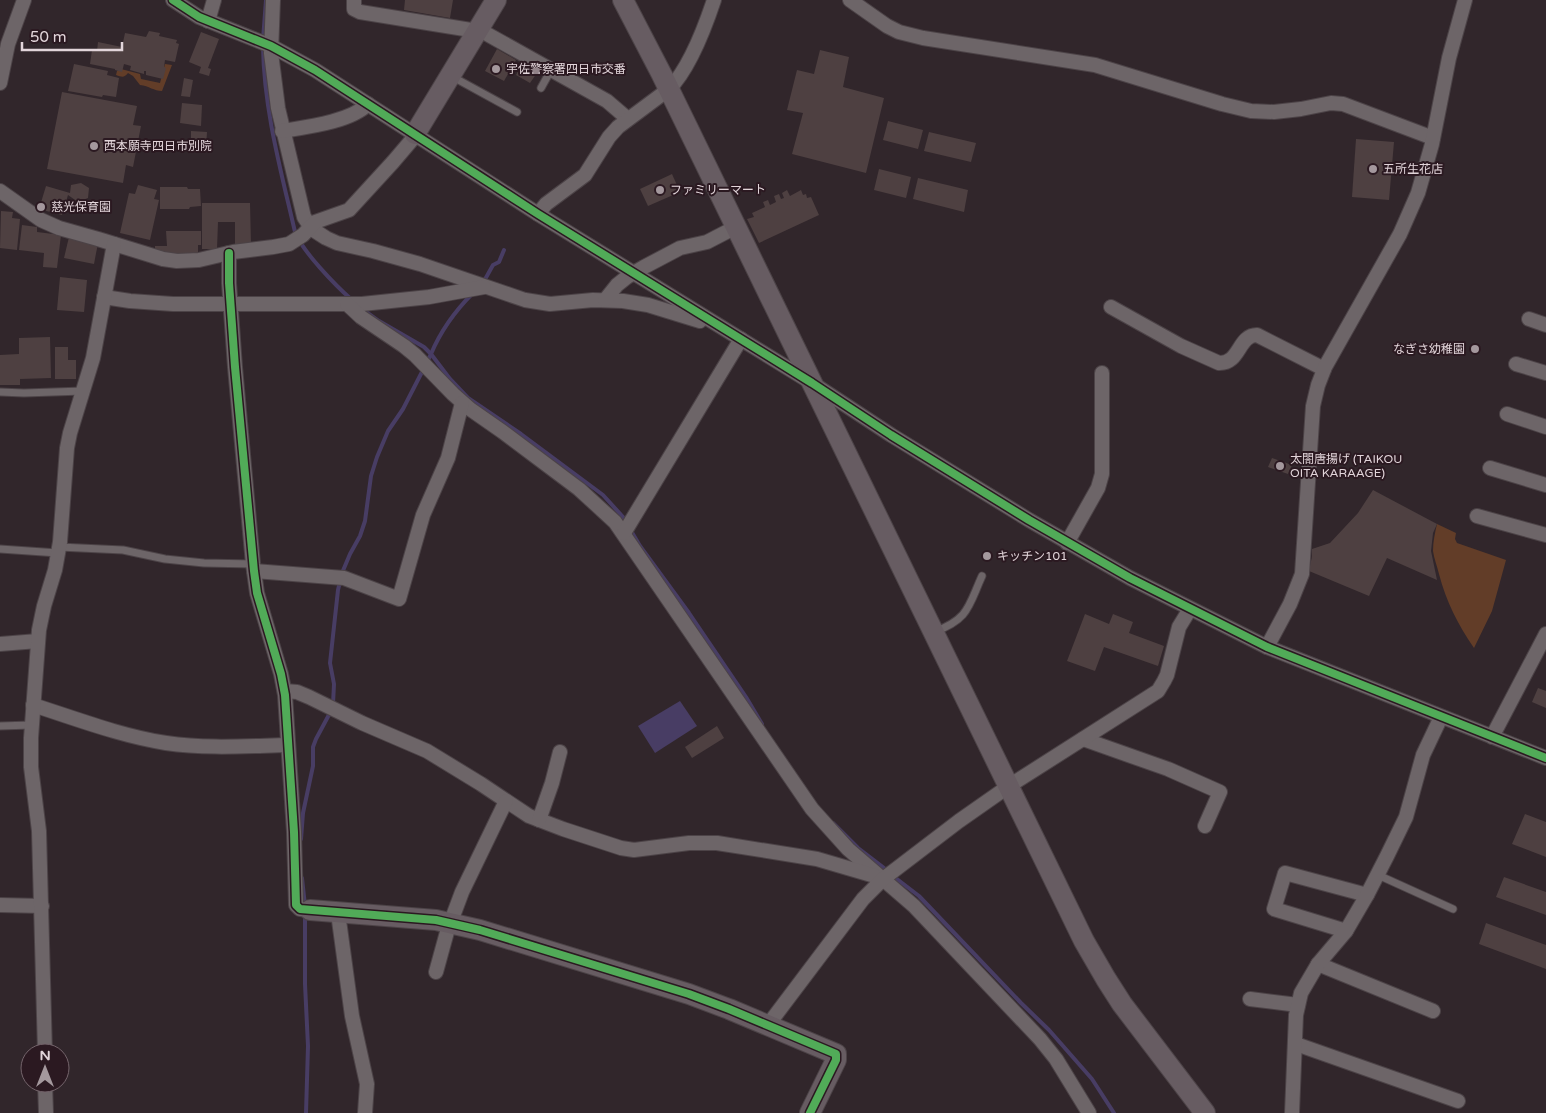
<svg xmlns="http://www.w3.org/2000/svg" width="1546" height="1113" viewBox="0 0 1546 1113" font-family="'Varela Round','Noto Sans JP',sans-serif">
	<rect width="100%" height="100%" fill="#31262b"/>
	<!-- green -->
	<g fill="#623d28">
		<path d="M165,64L172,65L162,91C154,91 149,86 140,85L133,76L128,73C124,78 122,77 116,75L117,71L121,69L140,74L141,79L160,83Z"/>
		<path d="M1437,524L1456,533L1455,539L1457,543L1506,560L1492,611L1474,648C1458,625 1446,601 1439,574C1437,566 1434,558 1433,551C1433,541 1435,533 1437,524Z"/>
	</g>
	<!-- water -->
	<polygon fill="#483d64" points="680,701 697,726 655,753 638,726"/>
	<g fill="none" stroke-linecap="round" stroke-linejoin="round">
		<!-- stream -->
		<g stroke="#483d64" stroke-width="4">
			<polyline points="263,40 266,0"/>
			<path d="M263,47C264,110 281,171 295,232C302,251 336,286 352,300"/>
			<polyline points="483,283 493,265 499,262 504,250"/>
			<path d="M473,293C455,311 441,330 431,354L450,379L468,398L521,434L603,495L623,517L627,523"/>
			<polyline points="361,308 379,321 424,347 431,354 427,362"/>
			<polyline points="630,529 640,546 689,613 746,697 762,724"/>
			<polyline points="333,704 334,684 330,663 338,590 342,573 350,554 360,536 365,521 371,476 377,457 388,431 403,409 424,368"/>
			<polyline points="833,823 858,848 888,871"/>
			<polyline points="301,839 303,813 313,766 313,747 316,739 331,711"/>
			<polyline points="893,876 919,896 1021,1003 1049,1030 1092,1079 1114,1113"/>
			<polyline points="302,878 305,906"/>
			<polyline points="305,915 305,984 308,1046 306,1113"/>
		</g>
	</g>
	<!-- building -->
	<g fill="#4e4041">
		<polygon points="405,0 453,0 450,18 404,10"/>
		<polygon points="149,31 160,33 159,36 177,40 176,43 179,44 175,62 165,60 164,67 166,68 163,79 146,75 146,71 144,71 144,74 130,70 131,66 124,64 122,72 115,70 115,69 90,64 92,50 97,51 98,42 122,47 125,33 146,37"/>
		<polygon points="201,32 219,39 208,68 211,69 209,76 199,73 201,67 189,62"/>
		<polygon points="497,49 516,60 504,81 485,71"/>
		<polygon points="820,50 849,57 843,87 884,98 866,173 792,154 803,113 787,110 797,70 814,74"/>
		<polygon points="74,64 108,71 107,75 119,78 116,97 103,95 102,97 68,91"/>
		<polygon points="522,64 537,73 530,83 516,75"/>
		<polygon points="184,78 193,80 190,97 181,96"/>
		<polygon points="62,92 137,106 133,125 141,126 133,167 126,165 123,183 47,169"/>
		<polygon points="182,103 202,105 201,126 180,123"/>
		<polygon points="888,121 923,130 918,149 883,140"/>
		<polygon points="191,131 207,132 206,148 191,147"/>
		<polygon points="929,132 976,143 971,162 924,151"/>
		<polygon points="1356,139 1394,142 1389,200 1352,197"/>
		<polygon points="879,169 911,177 906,198 874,190"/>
		<polygon points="672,174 680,192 648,206 640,189"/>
		<polygon points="918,178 968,190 964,212 913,199"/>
		<polygon points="81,183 89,188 88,198 78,202 68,195 62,215 39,209 46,186 70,193 71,185"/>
		<polygon points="138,185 157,190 154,199 159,200 150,240 120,233 129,193 135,194"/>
		<polygon points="160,187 187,187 188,189 200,189 201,206 190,207 189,209 160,209"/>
		<polygon points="787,190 790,196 801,190 803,195 806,194 807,198 811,197 819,215 759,243 747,219 754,217 752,213 765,207 763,202 768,200 770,205 776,202 774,196 779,194 781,199 784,198 782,193"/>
		<polygon points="202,203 250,203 251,245 235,245 235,222 218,222 217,249 202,249"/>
		<polygon points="1,211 13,212 12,218 20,219 17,250 0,248"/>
		<polygon points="22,225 37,227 37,232 61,235 57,268 43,267 44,253 19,250"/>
		<polygon points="166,231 201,231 201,245 198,245 198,255 167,255 155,251 155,246 167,246"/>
		<polygon points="69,237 98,243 94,264 64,258"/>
		<polygon points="60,277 87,280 84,312 57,310"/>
		<polygon points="50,337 51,378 20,379 20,385 0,385 0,355 19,354 19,338"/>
		<polygon points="55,347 68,347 68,360 76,360 76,379 55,379"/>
		<polygon points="1272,458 1292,465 1288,474 1268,467"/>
		<polygon points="1373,490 1437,524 1433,533 1431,551 1437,580 1387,558 1369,596 1309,571 1312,556 1312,549 1330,543 1358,513"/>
		<polygon points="1085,614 1109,624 1113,614 1133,622 1129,633 1164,646 1158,666 1104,647 1095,671 1067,661"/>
		<polygon points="1538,688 1546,691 1546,708 1532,702"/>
		<polygon points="717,726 724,738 692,758 685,747"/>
		<polygon points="1525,814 1546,822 1546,857 1512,844"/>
		<polygon points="1504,877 1546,892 1546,915 1496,897"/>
		<polygon points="1486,923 1546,945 1546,969 1479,944"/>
	</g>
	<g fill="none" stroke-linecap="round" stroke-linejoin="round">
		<defs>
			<g id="lane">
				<polyline points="453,77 517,112"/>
				<polyline points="541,88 551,70"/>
				<polyline points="0,392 24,393 83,391"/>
				<polyline points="59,547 123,550 165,559 204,563 253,564"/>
				<polyline points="0,549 58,553"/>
				<path d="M934,632C969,619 968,607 982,576"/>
				<polyline points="0,726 31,725"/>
				<polyline points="1378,875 1453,909"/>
			</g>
			<g id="street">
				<polyline points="173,0 199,17 271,46 315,70 538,214 812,383 891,435 1029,520 1130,578 1267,647 1546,758"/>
				<polyline points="273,0 271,53 278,108 304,217 312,229 326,238 337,243 373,251 420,264 525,300 550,304 593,300 623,301 648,305 700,321"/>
				<polyline points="354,0 354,9 360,12 477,31"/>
				<polyline points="850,0 887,26 899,32 923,38 1095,65 1222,104 1251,111 1274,112 1301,109 1331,103 1343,104 1433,138"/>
				<polyline points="208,21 214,0"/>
				<polyline points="478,29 607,101 628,119"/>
				<polyline points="0,83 8,44 24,0"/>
				<path d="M282,131C307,127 350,122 368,104"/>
				<polyline points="0,191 41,220 59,228 98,239 163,259 177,261 199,260 233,252 273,247 289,244 303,235 315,222 349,210 393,162 416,135"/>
				<path d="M538,214L546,204L585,175L609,137L618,127L669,89C689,69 705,27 714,0"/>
				<polyline points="229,253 229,283 235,367 253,564 257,593 281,674 285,695 294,832 296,905 300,909 310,910"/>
				<polyline points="104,297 130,301 173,304 362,304 429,297 484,287"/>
				<polyline points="605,300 617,285 627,277 644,267 680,248 707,242 736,227"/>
				<polyline points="347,304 361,317 404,346 415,355 453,394 470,409 503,432 579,489 615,522 812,809 848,849 914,906 1040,1039 1056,1059 1089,1113"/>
				<path d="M1111,307L1181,346L1219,363C1240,364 1238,335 1257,335L1324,369"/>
				<polyline points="1529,319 1546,325"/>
				<polyline points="1516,364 1546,373"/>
				<polyline points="1507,414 1546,427"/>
				<polyline points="1490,468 1546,485"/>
				<polyline points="1477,516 1546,535"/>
				<polyline points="624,533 741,339"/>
				<polyline points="1067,543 1098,488 1102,474 1102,373"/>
				<polyline points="254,571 344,578 399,599 423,515 448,458 462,403"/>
				<polyline points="0,644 38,641"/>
				<polyline points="1267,647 1290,604 1302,574 1313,406 1318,385 1325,367 1400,234 1418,193 1432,144 1449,58 1465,0"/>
				<polyline points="285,691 297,692 309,697 362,723 427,751 481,784 529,816 563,829 621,848 634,850 689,843 717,843 817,859 875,876"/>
				<path d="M33,705C77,719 121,736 166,743C207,749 247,746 288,745"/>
				<polyline points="1492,737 1546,634"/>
				<polyline points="1083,739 1168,769 1220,792 1205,826"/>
				<polyline points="539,820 552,783 560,752"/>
				<polyline points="0,905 42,906"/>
				<polyline points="338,913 352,1016 367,1084 365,1113"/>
				<polyline points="1346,931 1274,909 1285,873 1367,895"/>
				<polyline points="1318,964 1433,1011"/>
				<polyline points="436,972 447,932 462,892 506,801"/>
				<polyline points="1250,999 1298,1005"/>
				<polyline points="768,1025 863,899 883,879 959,821 1009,786 1158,691 1164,681 1167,675 1179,627 1190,609"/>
				<polyline points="1296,1044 1458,1101"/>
				<polyline points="45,1053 39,831 31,767 31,738 39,630 44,606 55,570 60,542 67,448 70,433 93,358 114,244"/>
				<polyline points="45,1083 46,1113"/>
				<polyline points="1292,1113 1296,1015 1301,993 1318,964 1346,931 1367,895 1387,856 1406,817 1423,755 1441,717"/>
			</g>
			<g id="secondary">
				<polyline points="623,0 662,75 1084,941 1106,979 1122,1004 1205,1113"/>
				<polyline points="415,134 496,0"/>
				<polyline points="310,910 436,920 480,930 689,994 729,1009 836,1054 836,1060 810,1113"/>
			</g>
		</defs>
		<!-- lane casing -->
		<use href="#lane" stroke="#4c4347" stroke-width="9"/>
		<!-- street casing -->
		<use href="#street" stroke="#4c4347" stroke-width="16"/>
		<!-- secondary casing -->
		<use href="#secondary" stroke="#4c4347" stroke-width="22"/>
		<!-- lane -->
		<use href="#lane" stroke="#6d6568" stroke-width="7"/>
		<!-- street -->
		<use href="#street" stroke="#6d6568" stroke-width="14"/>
		<!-- secondary -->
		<use href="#secondary" stroke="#675c62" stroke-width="20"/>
		<defs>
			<g id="cycleway">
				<polyline points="173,0 199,17 271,46 315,70 538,214 812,383 891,435 1029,520 1130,578 1267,647 1546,758"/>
				<polyline points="229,253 229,283 235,367 254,571 257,593 281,674 285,695 294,832 296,905 300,909 436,920 480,930 689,994 729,1009 836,1054 836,1060 810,1113"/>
			</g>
		</defs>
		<!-- cycleway casing -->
		<use href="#cycleway" stroke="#2b1921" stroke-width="11"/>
		<!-- cycleway -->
		<use href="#cycleway" stroke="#51ab58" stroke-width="8"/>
	</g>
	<!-- markers -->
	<g fill="#a4989d" stroke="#2b1921" stroke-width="2">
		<circle cx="496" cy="69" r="5"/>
		<circle cx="94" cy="146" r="5"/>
		<circle cx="1373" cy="169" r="5"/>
		<circle cx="660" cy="190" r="5"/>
		<circle cx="41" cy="207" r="5"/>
		<circle cx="1475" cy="349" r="5"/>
		<circle cx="1280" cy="466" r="5"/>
		<circle cx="987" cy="556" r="5"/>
	</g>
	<g text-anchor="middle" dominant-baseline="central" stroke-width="4" stroke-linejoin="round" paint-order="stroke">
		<!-- poi labels -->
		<g font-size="12" fill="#e2d5da" stroke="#2b1921" text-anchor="start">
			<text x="506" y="69">宇佐警察署四日市交番</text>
			<text x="104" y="146">西本願寺四日市別院</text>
			<text x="1383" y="169">五所生花店</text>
			<text x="670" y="190">ファミリーマート</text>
			<text x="51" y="207">慈光保育園</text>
			<text x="1465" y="349" text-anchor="end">なぎさ幼稚園</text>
			<text x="1290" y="459">太閤唐揚げ (TAIKOU<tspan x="1290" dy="14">OITA KARAAGE)</tspan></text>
			<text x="997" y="556">キッチン101</text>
		</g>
	</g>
	<!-- north arrow -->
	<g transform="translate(45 1068)"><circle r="24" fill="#2b1921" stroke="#74646b"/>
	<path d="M0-4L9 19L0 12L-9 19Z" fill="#a4989d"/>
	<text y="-8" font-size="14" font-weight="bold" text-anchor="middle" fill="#e2d5da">N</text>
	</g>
	<!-- scale -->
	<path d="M22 42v8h100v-8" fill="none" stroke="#e2d5da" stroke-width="2.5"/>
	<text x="30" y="42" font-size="15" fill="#e2d5da" stroke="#2b1921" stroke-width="4" paint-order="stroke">50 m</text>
</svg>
